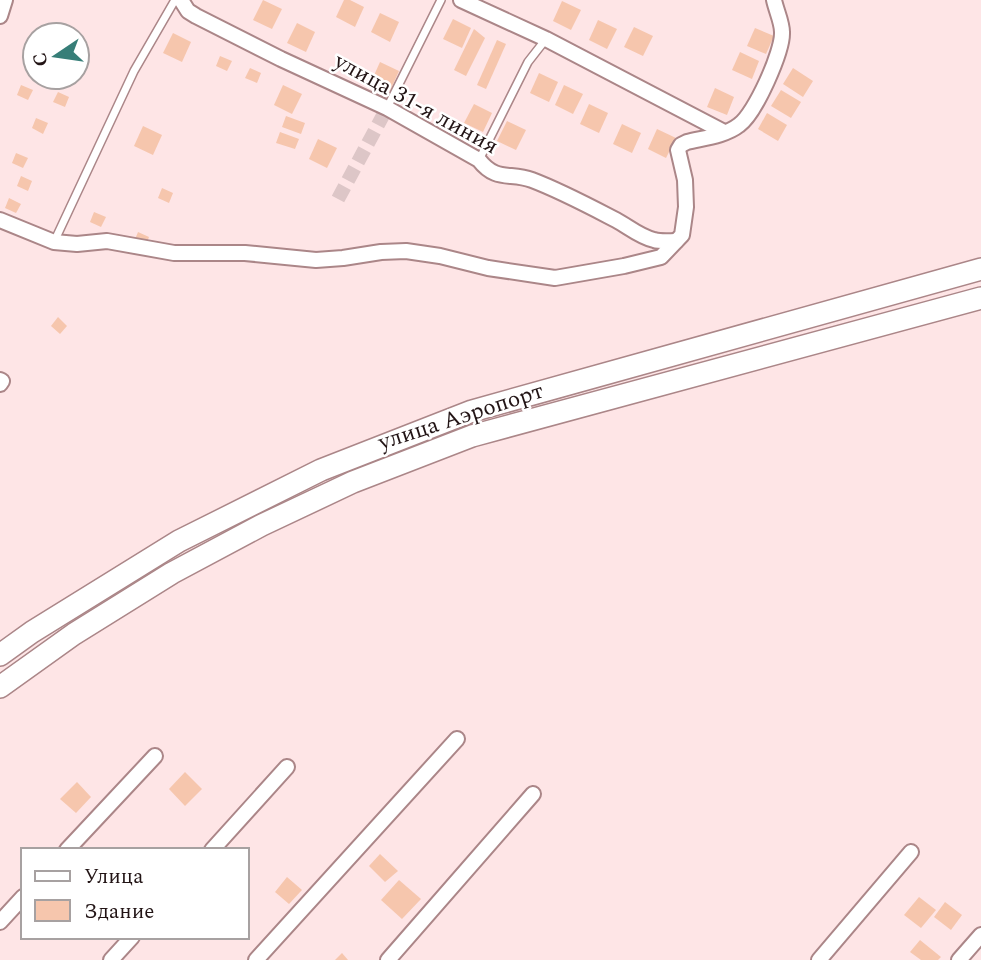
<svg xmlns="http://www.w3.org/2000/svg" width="981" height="960" viewBox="0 0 981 960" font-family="Spectral,serif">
	<rect width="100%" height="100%" fill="#fee5e6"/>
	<!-- building -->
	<g fill="#f6c6ad">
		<polygon points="263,0 282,9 272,29 253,20"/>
		<polygon points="344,0 350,0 364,7 355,27 336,17"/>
		<polygon points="562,1 581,10 571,30 553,21"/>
		<polygon points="380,13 399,22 390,42 371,32"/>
		<polygon points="453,19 471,28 462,48 443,39"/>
		<polygon points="598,20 617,29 607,49 589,40"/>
		<polygon points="297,23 315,32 306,52 287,43"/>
		<polygon points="634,27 653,36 643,56 624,47"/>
		<polygon points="755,28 774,36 766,54 747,46"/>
		<polygon points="474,29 485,38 466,76 454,70"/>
		<polygon points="173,33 191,42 182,62 163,53"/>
		<polygon points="497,40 506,44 486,89 477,85"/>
		<polygon points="740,52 759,61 752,79 732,70"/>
		<polygon points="220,56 232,61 227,71 216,66"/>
		<polygon points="380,62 399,71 390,91 371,82"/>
		<polygon points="250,68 261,73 257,83 245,78"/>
		<polygon points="793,68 813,81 803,97 783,84"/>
		<polygon points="539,73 558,82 549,102 530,93"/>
		<polygon points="62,77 78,77 75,83"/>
		<polygon points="21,85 33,90 28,100 17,95"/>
		<polygon points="283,85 302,94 292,114 274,105"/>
		<polygon points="564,85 583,94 573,114 555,105"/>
		<polygon points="715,88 734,97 727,115 707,107"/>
		<polygon points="781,90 801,102 791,118 771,106"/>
		<polygon points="58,92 69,97 65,107 53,102"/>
		<polygon points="474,104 492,113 483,132 464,123"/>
		<polygon points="589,104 608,113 599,133 580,124"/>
		<polygon points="767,113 787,125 778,141 758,129"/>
		<polygon points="286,116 305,123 301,134 282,127"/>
		<polygon points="36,118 48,123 43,134 32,128"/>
		<polygon points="507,121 526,130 516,150 497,141"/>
		<polygon points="622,124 641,133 632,153 613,144"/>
		<polygon points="143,126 162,135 153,155 134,146"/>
		<polygon points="657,129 676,138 666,158 648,149"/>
		<polygon points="280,132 299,139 295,149 276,143"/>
		<polygon points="318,139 337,148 327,168 309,159"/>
		<polygon points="16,153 28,158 23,168 12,163"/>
		<polygon points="21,176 32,181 28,191 17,186"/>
		<polygon points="162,188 173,193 169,203 158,198"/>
		<polygon points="9,198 21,204 16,213 5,208"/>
		<polygon points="94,212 106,217 101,227 90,222"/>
		<polygon points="138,232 149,237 145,247 134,242"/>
		<polygon points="58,317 67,326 60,334 51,326"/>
		<polygon points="185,772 202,789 185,806 169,789"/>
		<polygon points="77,782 91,797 76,813 60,799"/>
		<polygon points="380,854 398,871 385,882 369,866"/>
		<polygon points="287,877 302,890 289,904 275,892"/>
		<polygon points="399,880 421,899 402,919 381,900"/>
		<polygon points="919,897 936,910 921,928 904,915"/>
		<polygon points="945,902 962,915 951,930 934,917"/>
		<polygon points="920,940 941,957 938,960 921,960 910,952"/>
		<polygon points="342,953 348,960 335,960"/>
	</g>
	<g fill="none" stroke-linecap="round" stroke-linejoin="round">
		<!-- street-tunnel -->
		<polyline stroke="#ddc6c7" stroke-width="14" stroke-dasharray="14 7" stroke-linecap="butt" points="338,199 387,108"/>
		<defs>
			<g id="lane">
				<polyline points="387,108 441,0"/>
				<polyline points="479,160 528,62 546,39"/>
				<polyline points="54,242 134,71 175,0"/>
			</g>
			<g id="street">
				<path d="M181,0L188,11L196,16L281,59L387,108L479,160C496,182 510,172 532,180C561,191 589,206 616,220C629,227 640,237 654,240C661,242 669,241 676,241"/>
				<polyline points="461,0 546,39 724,132"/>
				<polyline points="0,16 5,0"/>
				<path d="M0,220L54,242L77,244L107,241L174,253H245L316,260L343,258L381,252L406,251L440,256L488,268L555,278L624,266L661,257L682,235L686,207L685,180L678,150L681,145L687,142C703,138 725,136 739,125C755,114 783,51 782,32C782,22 776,10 774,0"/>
				<polyline points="0,380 2,381 0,384"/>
				<polyline points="67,850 155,756"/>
				<polyline points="212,850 287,767"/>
				<polyline points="0,922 23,897"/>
				<polyline points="111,960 132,937"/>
				<polyline points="256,960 457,739"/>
				<polyline points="388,960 533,794"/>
				<polyline points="819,960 911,852"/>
				<polyline points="959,960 981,935"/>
			</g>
			<g id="primary">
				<polyline points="0,655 32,632 179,541 321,470 472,411 981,269"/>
				<polyline points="0,687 74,634 172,573 262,525 353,482 472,436 981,298"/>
			</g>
		</defs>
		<!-- lane casing -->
		<use href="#lane" stroke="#ab8688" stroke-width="10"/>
		<!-- street casing -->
		<use href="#street" stroke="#ab8688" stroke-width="18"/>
		<!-- primary casing -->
		<use href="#primary" stroke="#ab8688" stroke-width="24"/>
		<!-- lane -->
		<use href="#lane" stroke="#fff" stroke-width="7"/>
		<!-- street -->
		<use href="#street" stroke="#fff" stroke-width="14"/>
		<!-- primary -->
		<use href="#primary" stroke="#fff" stroke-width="21"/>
	</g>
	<g text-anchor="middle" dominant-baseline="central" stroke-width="5" stroke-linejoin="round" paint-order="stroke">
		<!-- street labels -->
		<g font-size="23" fill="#221415" stroke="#fff">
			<text transform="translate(416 104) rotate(29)">улица 31-я линия</text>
			<text transform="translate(461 417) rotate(-18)">улица Аэропорт</text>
		</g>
	</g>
	<!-- legend -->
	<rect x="21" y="848" width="228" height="91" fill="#ffffff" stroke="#a7a1a1" stroke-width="2"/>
	<rect x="35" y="871" width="35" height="10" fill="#ffffff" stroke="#a7a1a1" stroke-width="2"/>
	<text x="84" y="883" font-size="21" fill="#221415">Улица</text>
	<rect x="35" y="900" width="35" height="21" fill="#f6c6ad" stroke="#a7a1a1" stroke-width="2"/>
	<text x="84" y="918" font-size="21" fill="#221415">Здание</text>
	<!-- north arrow -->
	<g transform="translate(56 56) rotate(257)"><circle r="33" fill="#ffffff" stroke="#a7a1a1" stroke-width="2"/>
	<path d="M0-5L12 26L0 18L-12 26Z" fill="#377e78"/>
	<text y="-10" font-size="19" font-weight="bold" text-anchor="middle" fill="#221415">С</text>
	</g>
</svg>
